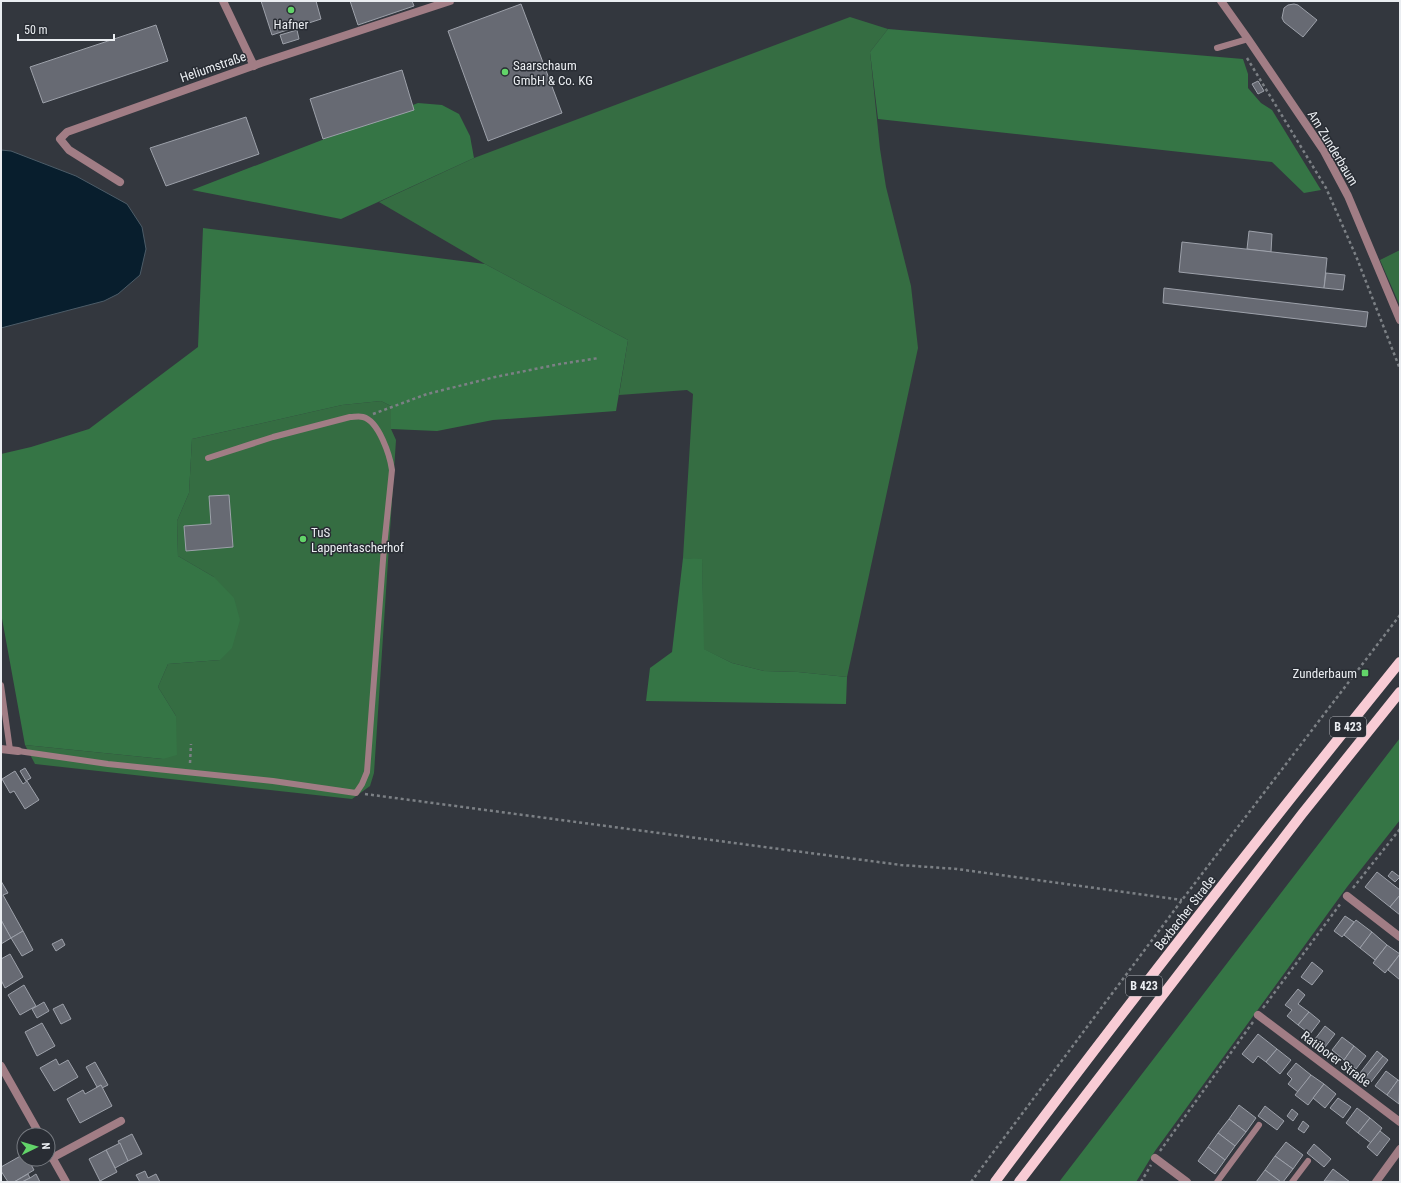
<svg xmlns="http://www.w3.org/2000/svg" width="1401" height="1183" viewBox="0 0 1401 1183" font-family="'Roboto Condensed',sans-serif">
	<rect width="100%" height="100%" fill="#33373e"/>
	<!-- green -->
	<g fill="#356d42">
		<polygon points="850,17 888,29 870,52 880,149 886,187 911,286 918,348 847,677 798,672 764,671 732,663 703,649 702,560 683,558 693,394 687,390 619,395 628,340 485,264 379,202 474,158"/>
		<polygon points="1400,250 1400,306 1380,260"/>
		<polygon points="381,401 391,406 391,429 396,440 374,773 370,786 352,799 35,764 25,745 163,759 176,716 158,687 168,664 220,660 214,577 178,556 177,521 189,493 192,439 342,405"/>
	</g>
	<!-- forest -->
	<g fill="#357545">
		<polygon points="888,29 1243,59 1248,74 1248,88 1261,103 1272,110 1321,190 1304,193 1272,162 878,119 870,52"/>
		<polygon points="418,103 442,105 459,114 470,136 474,158 341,219 192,190"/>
		<polygon points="203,228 485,264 628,340 616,411 493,420 437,431 391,429 391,406 381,401 342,405 192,439 189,493 177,521 178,556 214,577 234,598 240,620 232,648 220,660 168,664 158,687 176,716 177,755 163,759 25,745 1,613 1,454 31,447 89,429 198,347"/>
		<polygon points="683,558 702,559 704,649 732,663 764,671 798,672 847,677 846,704 646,701 650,668 672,652"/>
		<polygon points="1400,738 1400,820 1347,887 1155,1151 1136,1182 1059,1182"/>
	</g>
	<!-- water -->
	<polygon fill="#081e2d" stroke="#4c5c68" points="1,150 11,151 76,176 127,204 142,227 146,249 140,275 118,294 104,301 1,328"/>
	<!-- building -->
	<g fill="#676a73" stroke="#9da1aa">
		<polygon points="261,1 316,1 321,19 272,35"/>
		<polygon points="350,1 412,1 414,6 358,25"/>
		<polygon points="521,4 562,113 488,141 448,31"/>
		<polygon points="1294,4 1298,5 1317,20 1303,37 1284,22 1282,18 1284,8 1288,5"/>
		<polygon points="156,25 168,61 43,103 30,67"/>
		<polygon points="297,30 299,39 283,44 280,35"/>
		<polygon points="402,70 414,110 323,139 310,99"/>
		<polygon points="1258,81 1264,91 1258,94 1252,84"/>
		<polygon points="246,117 259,154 166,186 150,148"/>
		<polygon points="1249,231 1272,234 1271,252 1247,249"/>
		<polygon points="1182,242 1327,258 1324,288 1179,272"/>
		<polygon points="1326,273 1345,275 1343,290 1324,288"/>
		<polygon points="1164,288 1368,312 1366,327 1163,303"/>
		<polygon points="229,495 233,547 186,551 184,526 211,524 209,496"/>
		<polygon points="25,768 31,778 26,781 20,771"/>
		<polygon points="15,771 23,784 27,781 39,800 25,809 14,791 10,793 2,779"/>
		<polygon points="1392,871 1400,877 1395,882 1388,876"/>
		<polygon points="1377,872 1400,890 1400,895 1390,907 1365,887"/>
		<polygon points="1,881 8,893 3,895 23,931 11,938 1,920"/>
		<polygon points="1400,895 1400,915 1390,907"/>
		<polygon points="1345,916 1354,922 1342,937 1334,931"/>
		<polygon points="1,920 11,938 1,944"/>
		<polygon points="1356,920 1372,932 1360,948 1344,935"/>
		<polygon points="23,931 33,950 22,956 11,938"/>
		<polygon points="1372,932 1387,945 1375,960 1360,948"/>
		<polygon points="62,939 65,945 56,951 52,944"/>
		<polygon points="1387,945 1400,954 1385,973 1373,963"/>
		<polygon points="10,954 23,977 5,988 1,980 1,959"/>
		<polygon points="1400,954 1400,980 1388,970"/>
		<polygon points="1312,962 1323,971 1312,985 1301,977"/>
		<polygon points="24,985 36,1006 20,1015 8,995"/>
		<polygon points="1298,989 1305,995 1298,1004 1309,1012 1298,1025 1287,1016 1292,1010 1285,1005"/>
		<polygon points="44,1002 49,1011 37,1018 32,1009"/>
		<polygon points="63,1004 71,1019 61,1024 53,1009"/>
		<polygon points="1309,1012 1320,1021 1310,1034 1298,1025"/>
		<polygon points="42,1023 55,1046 37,1056 25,1032"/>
		<polygon points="1325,1026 1335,1034 1325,1047 1315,1039"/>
		<polygon points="1258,1034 1277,1049 1266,1062 1258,1056 1253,1063 1242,1054"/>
		<polygon points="1342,1037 1354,1046 1344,1060 1332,1050"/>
		<polygon points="1354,1046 1366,1056 1356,1069 1344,1060"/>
		<polygon points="1277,1049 1291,1060 1280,1074 1266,1062"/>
		<polygon points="1377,1051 1383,1056 1365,1078 1360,1073"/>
		<polygon points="1383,1056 1388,1060 1371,1082 1365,1078"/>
		<polygon points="56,1059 59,1065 68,1060 78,1077 54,1091 40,1068"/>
		<polygon points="95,1062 108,1085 102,1088 101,1085 97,1087 86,1067"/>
		<polygon points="1296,1063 1311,1075 1298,1092 1288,1084 1292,1079 1287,1074"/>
		<polygon points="1386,1071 1398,1080 1387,1095 1375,1086"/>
		<polygon points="1311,1075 1324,1084 1308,1105 1295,1095"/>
		<polygon points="1398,1080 1400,1081 1399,1104 1387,1095"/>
		<polygon points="1324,1084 1336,1094 1325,1108 1313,1098"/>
		<polygon points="101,1085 112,1106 80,1123 67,1099 83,1090 85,1094"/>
		<polygon points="1338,1098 1351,1107 1343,1118 1330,1108"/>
		<polygon points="1239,1105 1256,1118 1246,1132 1229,1119"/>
		<polygon points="1265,1106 1284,1121 1277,1130 1258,1116"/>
		<polygon points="1357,1108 1370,1118 1358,1133 1346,1123"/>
		<polygon points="1292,1109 1298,1114 1293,1121 1287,1116"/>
		<polygon points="1370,1118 1382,1128 1371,1143 1358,1133"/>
		<polygon points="1229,1119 1246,1132 1235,1146 1218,1133"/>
		<polygon points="1303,1121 1309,1126 1304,1133 1298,1129"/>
		<polygon points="1380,1131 1390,1139 1377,1156 1367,1147"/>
		<polygon points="1218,1133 1235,1146 1225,1160 1208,1147"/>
		<polygon points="132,1134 142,1154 128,1161 118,1141"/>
		<polygon points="1286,1142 1303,1155 1293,1169 1275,1156"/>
		<polygon points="120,1143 128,1161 115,1168 106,1150"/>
		<polygon points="1314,1144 1331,1159 1324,1167 1307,1153"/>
		<polygon points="1208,1147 1225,1160 1215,1174 1198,1161"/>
		<polygon points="106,1150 117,1172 100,1181 89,1159"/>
		<polygon points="24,1154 24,1159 28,1159 34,1170 14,1182 8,1182 1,1171 1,1167"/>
		<polygon points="1275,1156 1293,1169 1283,1182 1281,1182 1265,1170"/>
		<polygon points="1333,1169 1350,1182 1324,1181"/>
		<polygon points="1265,1170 1281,1182 1256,1182"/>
		<polygon points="145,1171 148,1178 156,1174 160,1182 140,1182 136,1175"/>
		<polygon points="28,1174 30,1178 22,1182 14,1182"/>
		<polygon points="36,1174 40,1182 22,1182 30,1178"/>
	</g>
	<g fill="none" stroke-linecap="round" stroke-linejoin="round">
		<!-- path -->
		<g stroke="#7c8085" stroke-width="2.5" stroke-dasharray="3 3" stroke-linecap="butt">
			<polyline points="1247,58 1326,188 1356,256 1400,369"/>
			<polyline points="373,414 427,394 495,377 560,364 599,358"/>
			<polyline points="190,763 191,744"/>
			<polyline points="365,794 772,848 901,865 957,869 1182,900"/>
			<polyline points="1353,888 1400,829"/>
			<polyline points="1263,1008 1341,903"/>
			<polyline points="1160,1151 1253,1022"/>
			<polyline points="971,1182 1182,900 1400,615"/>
			<polyline points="1141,1182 1151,1165"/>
		</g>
		<!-- service -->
		<g stroke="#a17d85" stroke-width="6">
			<polyline points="1217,48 1248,39"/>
			<polyline points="1,685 10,750"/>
			<path d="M18,751L108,764L273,781L356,793L362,784L367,772L384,547L392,470C390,456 379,421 363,417C359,416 354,417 350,417L273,437L208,458"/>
			<polyline points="1217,1182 1259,1125"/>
			<polyline points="1292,1182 1308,1161"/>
		</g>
		<!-- minor -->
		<g stroke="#a17d85" stroke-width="8">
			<polyline points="223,1 254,66"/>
			<polyline points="1221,1 1248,39 1324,151 1348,196 1400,320"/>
			<polyline points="120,182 69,150 60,139 67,132 261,63 450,1"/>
			<polyline points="1,749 18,751"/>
			<polyline points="1347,896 1400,937"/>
			<polyline points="1258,1015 1400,1122"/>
			<polyline points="1,1066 40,1135"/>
			<polyline points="48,1150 66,1182"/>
			<polyline points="52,1158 121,1121"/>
			<polyline points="1155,1158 1187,1182"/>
			<polyline points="1376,1182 1400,1149"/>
		</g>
		<!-- primary -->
		<g stroke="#f8ccd5" stroke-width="10">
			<path d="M995,1182C1126,1006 1262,833 1400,662"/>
			<polyline points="1019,1182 1302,814 1400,692"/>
		</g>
	</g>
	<!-- markers -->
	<g fill="#62d469" stroke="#292d34" stroke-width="1.5">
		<circle cx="291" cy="10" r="4"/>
		<circle cx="505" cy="72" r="4"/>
		<circle cx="303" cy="539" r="4"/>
		<rect x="1361" y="669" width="8" height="8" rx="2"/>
	</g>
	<g text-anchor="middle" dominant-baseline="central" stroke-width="3" stroke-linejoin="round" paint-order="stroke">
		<!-- shield labels -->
		<g fill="#292d34" stroke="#b0b3b8" stroke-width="1">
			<rect x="1330" y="717" width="36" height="20" rx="3"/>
			<rect x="1126" y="976" width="36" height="20" rx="3"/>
		</g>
		<g font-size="12" font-weight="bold" fill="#eaedf1">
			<text x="1348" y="727">B 423</text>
			<text x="1144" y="986">B 423</text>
		</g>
		<!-- poi labels -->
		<g font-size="13" fill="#eaedf1" stroke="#292d34" text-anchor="start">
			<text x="291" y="24" text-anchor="middle">Hafner</text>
			<text x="513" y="65">Saarschaum<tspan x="513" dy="15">GmbH &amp; Co. KG</tspan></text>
			<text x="311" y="532">TuS<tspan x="311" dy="15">Lappentascherhof</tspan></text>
			<text x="1357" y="673" text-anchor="end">Zunderbaum</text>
		</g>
		<!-- street labels -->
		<g font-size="13" fill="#eaedf1" stroke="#292d34">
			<text transform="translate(213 67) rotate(-19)">Heliumstraße</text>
			<text transform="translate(1333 148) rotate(59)">Am Zunderbaum</text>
			<text transform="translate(1185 913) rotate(-52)">Bexbacher Straße</text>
			<text transform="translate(1336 1059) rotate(37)">Ratiborer Straße</text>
		</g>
	</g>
	<!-- border -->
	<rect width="1401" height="1183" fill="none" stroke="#eaedf1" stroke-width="4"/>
	<!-- north arrow -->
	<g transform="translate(36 1147) rotate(85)"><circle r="19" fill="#292d34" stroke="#767a80"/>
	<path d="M0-3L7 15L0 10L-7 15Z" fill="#62d469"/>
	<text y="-6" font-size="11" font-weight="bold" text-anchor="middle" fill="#eaedf1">N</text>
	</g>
	<!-- scale -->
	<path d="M18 34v6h96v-6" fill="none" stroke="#eaedf1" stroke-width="2"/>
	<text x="24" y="34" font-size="12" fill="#eaedf1" stroke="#292d34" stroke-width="3" paint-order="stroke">50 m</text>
</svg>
